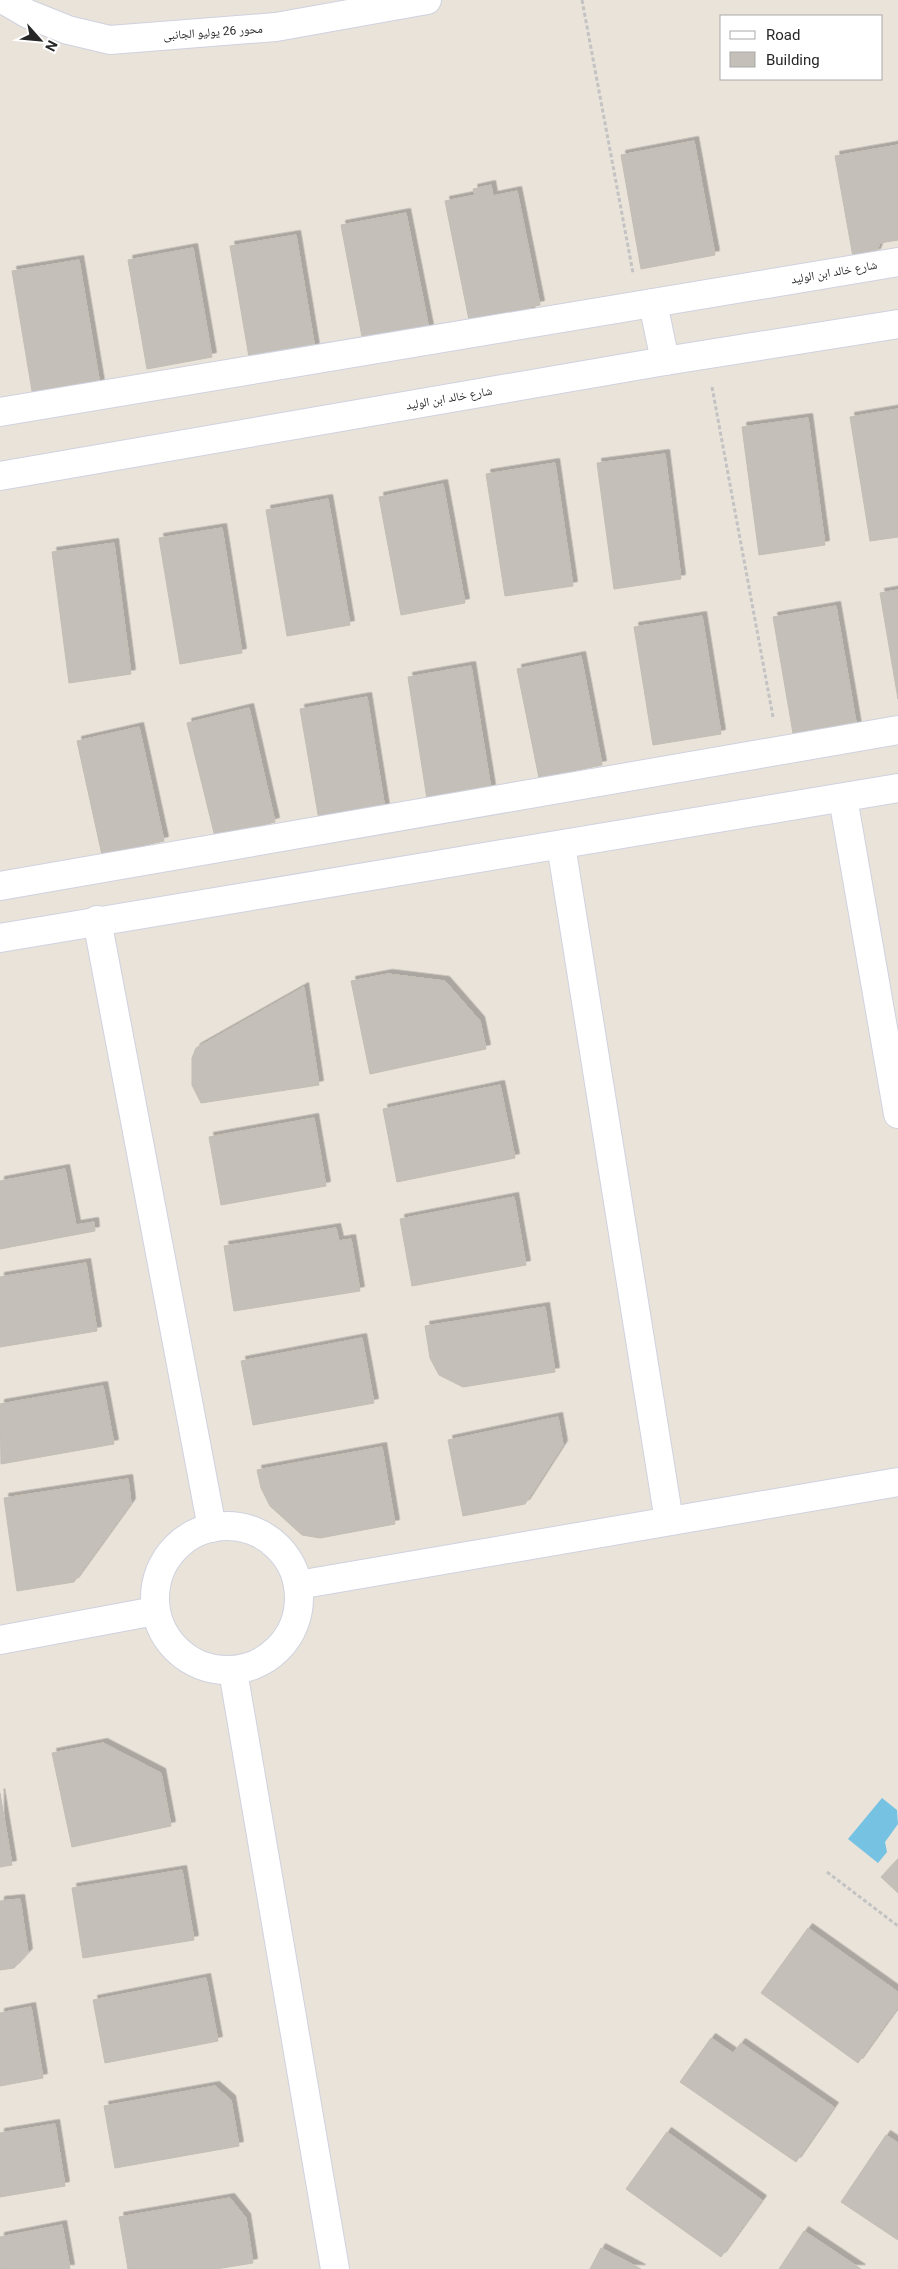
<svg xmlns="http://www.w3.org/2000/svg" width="898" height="2269" viewBox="0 0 898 2269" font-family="Roboto,'Noto Naskh Arabic',sans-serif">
	<defs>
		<filter id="shadow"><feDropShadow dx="4.5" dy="-4.5" stdDeviation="0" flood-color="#0004"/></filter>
	</defs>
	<rect width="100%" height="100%" fill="#e9e3da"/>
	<!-- water -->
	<polygon fill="#75c2e3" points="882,1798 897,1810 898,1824 885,1842 887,1852 878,1863 848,1839"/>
	<!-- building -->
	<g fill="#c4bfb9" stroke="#c3beb4" filter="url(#shadow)">
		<polygon points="694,141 715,255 641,269 621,155"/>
		<polygon points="898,145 898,240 880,243 876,253 853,257 835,156"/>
		<polygon points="491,185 493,196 517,191 540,305 530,307 532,319 485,329 483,317 469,320 445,201 475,195 473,189"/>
		<polygon points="406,213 429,329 363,342 341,225"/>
		<polygon points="296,235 316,355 250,363 230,246"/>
		<polygon points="193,248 212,357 147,369 128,260"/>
		<polygon points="79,260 100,385 33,397 12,271"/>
		<polygon points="898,409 898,537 870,541 850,417"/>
		<polygon points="808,418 825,545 759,555 742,427"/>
		<polygon points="665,454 681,579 614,589 597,463"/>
		<polygon points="555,463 573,586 505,596 486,474"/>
		<polygon points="443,484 465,603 401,615 379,497"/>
		<polygon points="328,499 350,625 287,636 266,510"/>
		<polygon points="222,528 242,653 180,664 159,538"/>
		<polygon points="114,543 131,674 69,683 52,552"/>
		<polygon points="898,590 898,699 880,593"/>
		<polygon points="836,606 857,728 794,739 773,617"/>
		<polygon points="702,616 721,734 653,745 634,627"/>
		<polygon points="581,656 602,765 539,778 517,669"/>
		<polygon points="471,666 491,789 427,799 408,677"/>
		<polygon points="367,697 385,809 319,820 300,709"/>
		<polygon points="249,708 275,822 215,837 187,723"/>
		<polygon points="139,727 164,841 102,855 77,741"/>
		<polygon points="388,974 445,981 480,1021 486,1049 370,1074 351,981"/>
		<polygon points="304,987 319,1085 201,1103 192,1085 192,1058 196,1048"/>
		<polygon points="500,1085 515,1158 397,1182 383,1109"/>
		<polygon points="314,1118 326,1186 221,1205 209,1137"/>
		<polygon points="65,1169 76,1225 94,1222 95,1231 0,1249 0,1181"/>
		<polygon points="514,1197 526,1265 412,1286 400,1219"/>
		<polygon points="336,1228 339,1241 351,1239 360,1291 234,1311 224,1246"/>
		<polygon points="86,1263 97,1331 0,1347 0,1277"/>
		<polygon points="545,1307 555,1372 463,1387 439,1375 430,1358 425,1326"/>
		<polygon points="362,1338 374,1403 253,1425 241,1361"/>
		<polygon points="103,1386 114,1444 1,1464 0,1404"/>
		<polygon points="558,1417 563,1445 525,1504 463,1516 448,1440"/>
		<polygon points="382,1447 395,1524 320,1538 302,1535 270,1506 261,1488 257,1470"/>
		<polygon points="128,1479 131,1503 74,1582 17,1591 4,1498"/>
		<polygon points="103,1743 161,1773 171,1826 72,1847 52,1753"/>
		<polygon points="0,1793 12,1865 0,1867"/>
		<polygon points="898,1859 898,1893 881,1877"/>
		<polygon points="182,1870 194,1940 83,1958 72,1888"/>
		<polygon points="20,1899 28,1953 14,1968 0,1970 0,1901"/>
		<polygon points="808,1928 898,1992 898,2007 858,2063 761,1993"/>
		<polygon points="206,1978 218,2041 105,2063 93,2000"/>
		<polygon points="31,2007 43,2078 0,2086 0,2013"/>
		<polygon points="711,2038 733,2053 741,2043 834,2107 796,2162 680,2082"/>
		<polygon points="215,2086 231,2100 239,2146 115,2168 104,2106"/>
		<polygon points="55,2124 65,2186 0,2197 0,2133"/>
		<polygon points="667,2132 762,2200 721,2257 626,2189"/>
		<polygon points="886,2135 898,2143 898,2240 841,2202"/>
		<polygon points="230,2198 246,2218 253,2263 216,2269 128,2269 119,2217"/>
		<polygon points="62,2225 70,2269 0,2269 0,2237"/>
		<polygon points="804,2231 861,2269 779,2269"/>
		<polygon points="601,2248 641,2269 590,2269"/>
	</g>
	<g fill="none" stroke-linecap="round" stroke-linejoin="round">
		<defs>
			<g id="minor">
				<polyline points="4,0 28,14 68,30 110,40 276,27 427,0"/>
				<polyline points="653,303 665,361"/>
				<polyline points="0,412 898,262"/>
				<polyline points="0,476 665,361 898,324"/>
				<polyline points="843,798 898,1114"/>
				<polyline points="561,845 669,1521"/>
				<polyline points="0,886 898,730"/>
				<polyline points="97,920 212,1528"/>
				<polyline points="0,938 898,788"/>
				<circle cx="227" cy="1598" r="72"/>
				<polyline points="298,1585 898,1482"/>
				<polyline points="0,1640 155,1611"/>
				<polyline points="233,1671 335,2269"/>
			</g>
		</defs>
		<!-- minor casing -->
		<use href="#minor" stroke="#cfd2df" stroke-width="30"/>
		<!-- path -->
		<g stroke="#c3c3c3" stroke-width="3" stroke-dasharray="4 2.5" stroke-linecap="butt">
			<polyline points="582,0 633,273"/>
			<polyline points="712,387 773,717"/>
			<polyline points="827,1872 898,1926"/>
		</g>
		<!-- minor -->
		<use href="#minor" stroke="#fff" stroke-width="28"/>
	</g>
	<g text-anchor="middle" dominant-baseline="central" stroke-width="4" stroke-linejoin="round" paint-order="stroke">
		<!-- street labels -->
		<g font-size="12" fill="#272727" stroke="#fff">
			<text transform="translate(213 32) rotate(-4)">محور 26 يوليو الجانبى</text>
			<text transform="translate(834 272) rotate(-10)">شارع خالد ابن الوليد</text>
			<text transform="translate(449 398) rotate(-10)">شارع خالد ابن الوليد</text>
		</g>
	</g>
	<!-- legend -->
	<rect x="720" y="15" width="162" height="65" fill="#ffffff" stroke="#a9a9a9"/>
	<rect x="730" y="31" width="25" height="8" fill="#ffffff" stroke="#a9a9a9"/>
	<text x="766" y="40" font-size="15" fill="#272727">Road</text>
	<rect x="730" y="52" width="25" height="15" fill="#c4bfb9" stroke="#a9a9a9"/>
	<text x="766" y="65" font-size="15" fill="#272727">Building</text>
	<!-- north arrow -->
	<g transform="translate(40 40) rotate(117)" stroke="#ffffff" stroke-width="4" paint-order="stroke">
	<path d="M0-4L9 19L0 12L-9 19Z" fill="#272727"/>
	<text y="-8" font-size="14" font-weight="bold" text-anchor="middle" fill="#272727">N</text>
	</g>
</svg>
